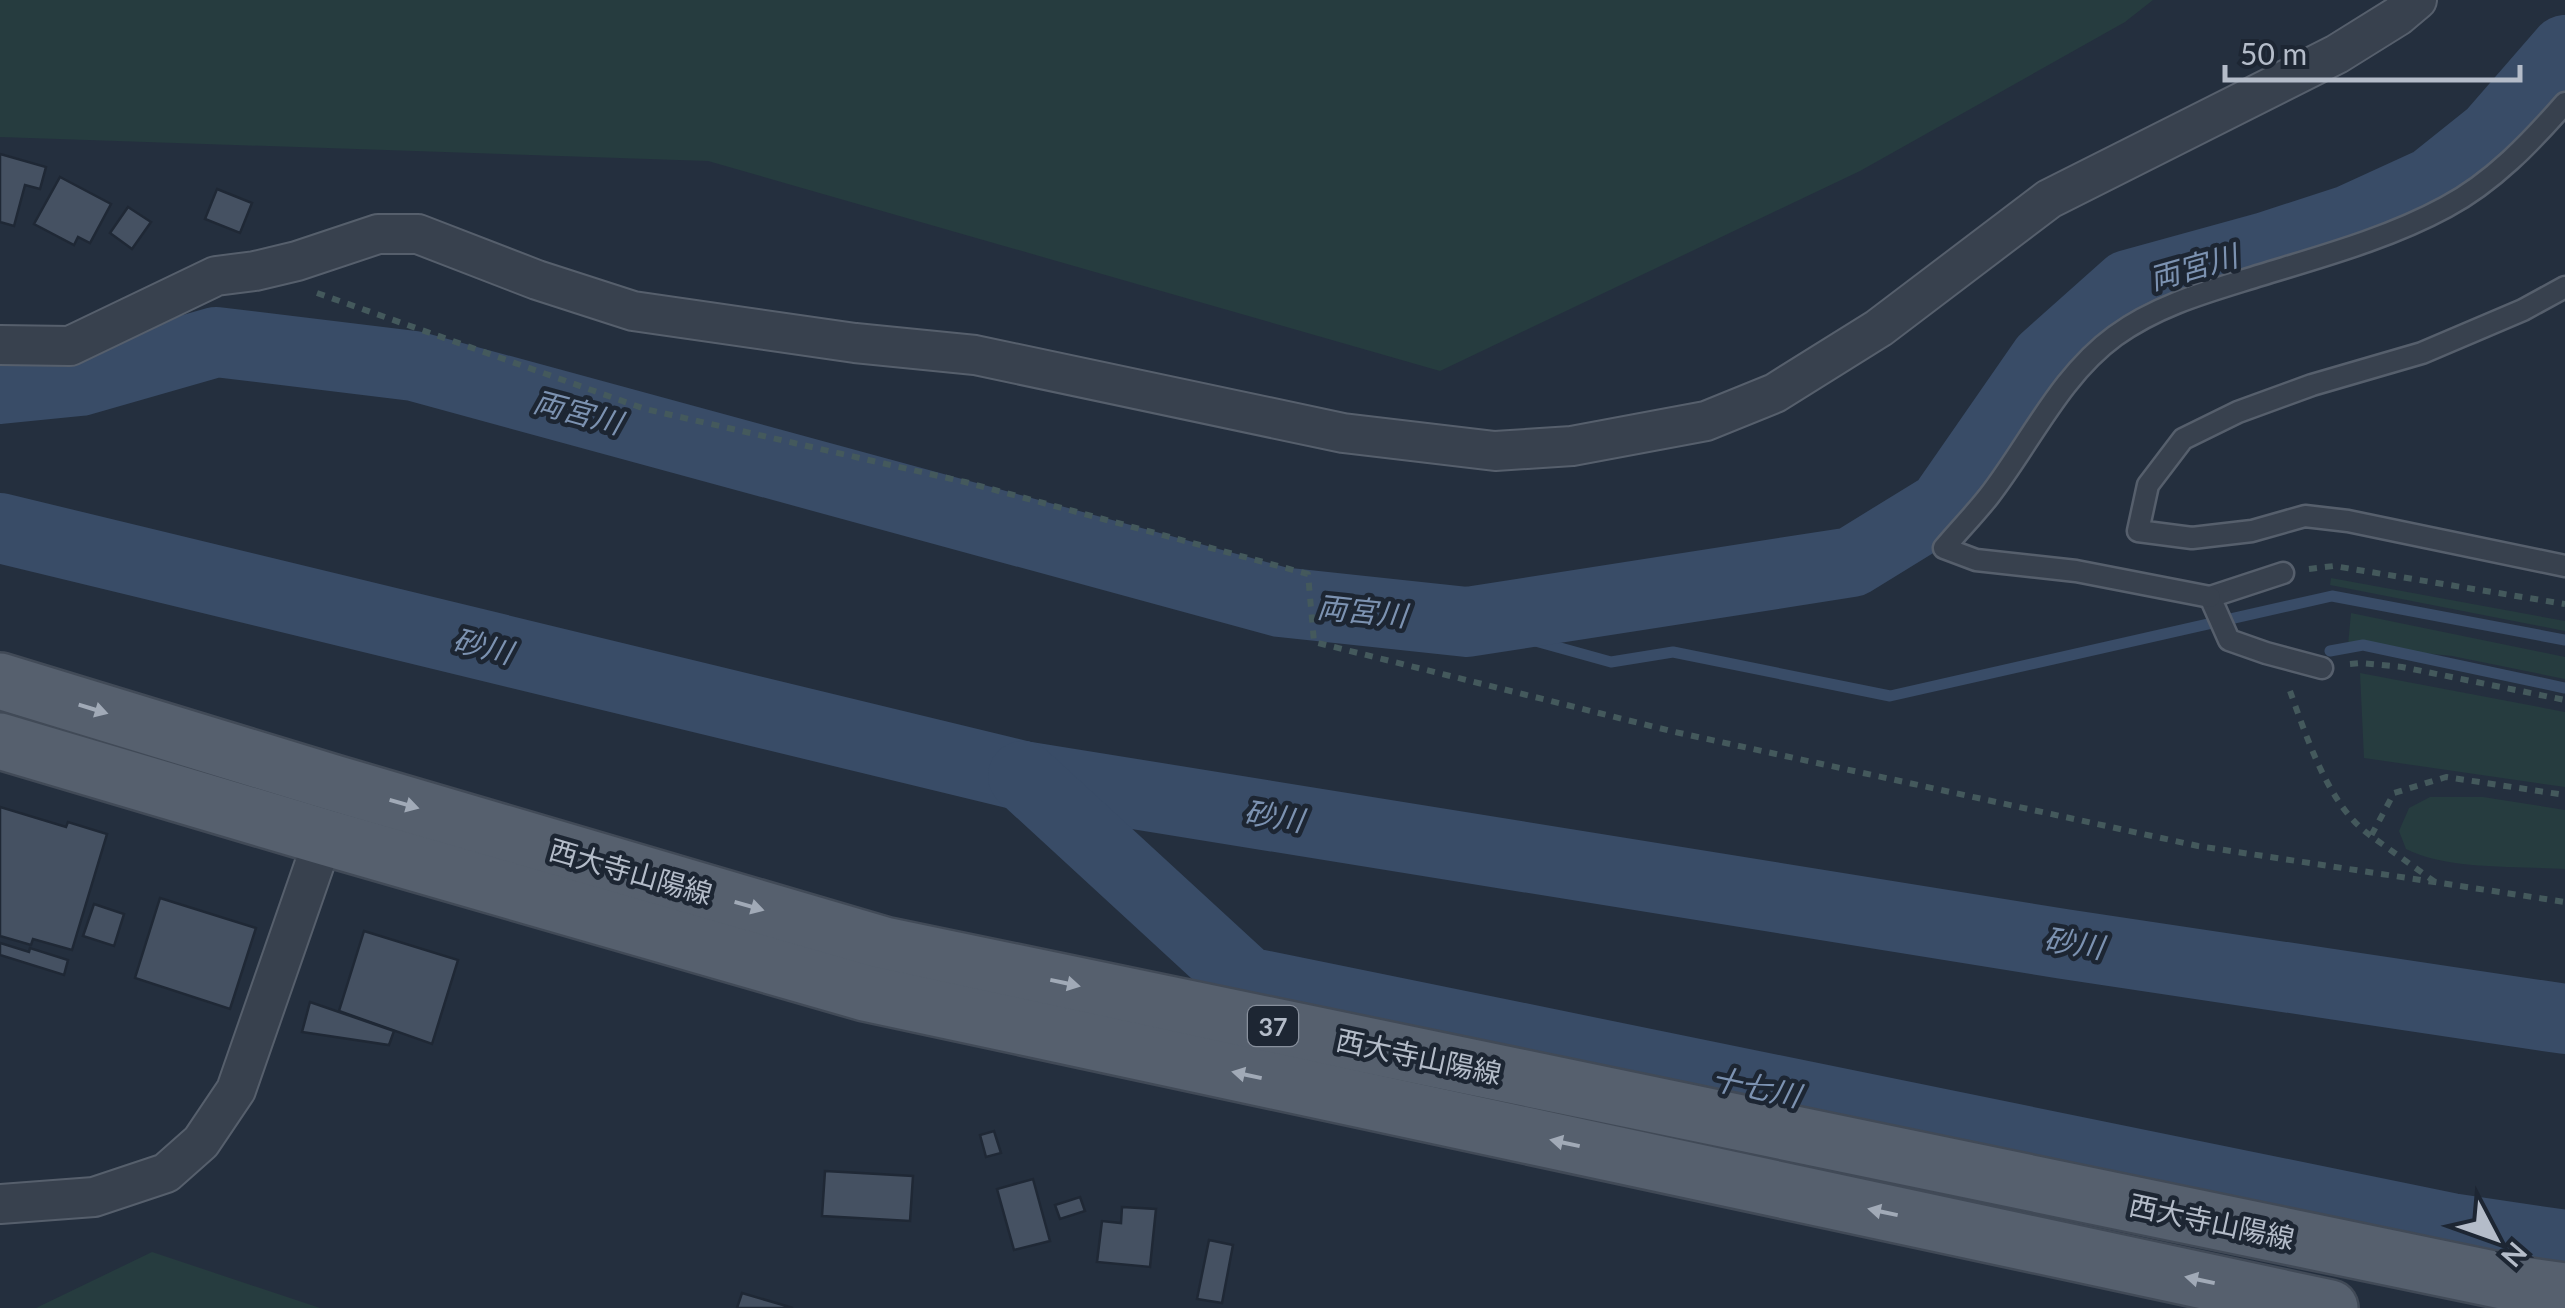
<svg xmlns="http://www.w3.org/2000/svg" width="2565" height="1308" viewBox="0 0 2565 1308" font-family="Lato,'Noto Sans JP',sans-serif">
	<rect width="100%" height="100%" fill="#242f3e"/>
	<!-- green -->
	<g fill="#263c3f">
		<polygon points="0,0 2153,0 2125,22 1860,171 1440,371 708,161 0,137"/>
		<polygon points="2331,578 2565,621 2565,631 2330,585"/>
		<polygon points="2351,613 2565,657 2565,679 2452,656 2348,645"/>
		<polygon points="2360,673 2565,712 2565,787 2364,758"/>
		<path d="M2430,797H2483L2565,810V869C2519,866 2446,870 2406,849L2399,831L2409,808Z"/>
		<polygon points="152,1252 320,1308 36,1308"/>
	</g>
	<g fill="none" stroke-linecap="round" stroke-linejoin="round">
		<!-- stream -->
		<g stroke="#394c67" stroke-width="11">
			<polyline points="1467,622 1611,662 1673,652 1890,696 2332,596 2565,640"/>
			<polyline points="2330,651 2363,645 2565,688"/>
		</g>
		<!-- river -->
		<g stroke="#394c67" stroke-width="70">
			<polyline points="0,389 80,381 216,342 414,366 1280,602 1467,622 1852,562 1943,506 2045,359 2128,285 2266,247 2349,220 2432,182 2492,134 2565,50"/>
			<polyline points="0,528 1023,776 2064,944 2565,1019"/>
			<polyline points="1023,776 1247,982 2451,1228 2565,1245"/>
		</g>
	</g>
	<!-- building -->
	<g fill="#455162" stroke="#1f2835" stroke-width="2.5">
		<polygon points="0,154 46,167 40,189 25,185 14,226 0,222"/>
		<polygon points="60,177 111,204 90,243 78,237 74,245 34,224"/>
		<polygon points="217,189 252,203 240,233 205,219"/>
		<polygon points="128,207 151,222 132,249 110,233"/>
		<polygon points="0,807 66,827 68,822 107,834 72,950 33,939 31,945 0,936"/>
		<polygon points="160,898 256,928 230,1009 135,978"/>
		<polygon points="94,904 124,914 114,946 83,936"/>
		<polygon points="364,931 458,960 432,1044 339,1011"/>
		<polygon points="0,943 29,952 30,948 68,960 64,975 0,955"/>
		<polygon points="310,1002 394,1031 389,1045 302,1032"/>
		<polygon points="994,1131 1001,1153 986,1157 980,1135"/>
		<polygon points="825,1171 913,1176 910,1221 822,1216"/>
		<polygon points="1033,1179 1050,1241 1014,1250 997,1189"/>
		<polygon points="1080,1197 1085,1211 1060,1219 1055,1205"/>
		<polygon points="1122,1207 1156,1209 1150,1267 1097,1262 1102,1221 1121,1223"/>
		<polygon points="1209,1240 1233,1245 1222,1303 1197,1299"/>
		<polygon points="742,1293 793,1308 737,1308"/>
	</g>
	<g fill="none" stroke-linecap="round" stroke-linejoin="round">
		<defs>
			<g id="service">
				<polyline points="2565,287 2523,310 2422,353 2312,385 2238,412 2183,439 2148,485 2138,531 2192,538 2252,531 2305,516 2348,521 2565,566"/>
				<polyline points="2283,573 2210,597 2229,640 2266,653 2322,668"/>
				<path d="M2210,597L2076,571L1976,560L1944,548C1959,530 1975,514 1989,496C2030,443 2060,376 2115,336C2159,304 2210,291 2261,275C2323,256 2389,238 2446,207C2493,182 2531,142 2565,103"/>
			</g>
			<g id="minor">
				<polyline points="0,345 70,346 216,276 255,271 297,261 378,234 418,234 537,280 633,311 855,343 975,355 1343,433 1495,451 1572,446 1706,421 1775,393 1879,328 2049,199 2337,54 2398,16 2417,0"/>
				<polyline points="0,1204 94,1197 166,1173 201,1142 236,1090 324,837 328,815"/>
			</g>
			<g id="primary">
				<polyline points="0,681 334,783 884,945 2522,1285 2565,1291"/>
				<polyline points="0,741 324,837 865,993 2330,1308"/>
			</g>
		</defs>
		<!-- service casing -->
		<use href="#service" stroke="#565f6c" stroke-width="25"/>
		<!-- minor casing -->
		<use href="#minor" stroke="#565f6c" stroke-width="42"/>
		<!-- primary casing -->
		<use href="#primary" stroke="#414a57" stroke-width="60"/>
		<!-- path -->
		<g stroke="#44595c" stroke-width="6" stroke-dasharray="8 8" stroke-linecap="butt">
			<polyline points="317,293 645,409 965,482 1308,574 1314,642 1675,732 2198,846 2565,902"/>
			<polyline points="2309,569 2334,566 2565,604"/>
			<polyline points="2350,664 2361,663 2402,667 2565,700"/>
			<path d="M2290,691C2307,738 2329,807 2371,836"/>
			<polyline points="2435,882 2371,836 2394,793 2446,777 2565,795"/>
		</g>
		<!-- service -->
		<use href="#service" stroke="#38414e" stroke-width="20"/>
		<!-- minor -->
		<use href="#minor" stroke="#38414e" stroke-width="38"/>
		<!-- primary -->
		<use href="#primary" stroke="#56606e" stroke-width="55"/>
	</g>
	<!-- one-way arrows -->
	<defs><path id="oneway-solid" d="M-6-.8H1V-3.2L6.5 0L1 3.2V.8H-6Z" transform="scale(2.5)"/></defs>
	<g fill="#a1aab7">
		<use href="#oneway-solid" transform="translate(93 709) rotate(17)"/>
		<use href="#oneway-solid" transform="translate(404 804) rotate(16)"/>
		<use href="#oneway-solid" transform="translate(749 906) rotate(16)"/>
		<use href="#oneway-solid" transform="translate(1065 983) rotate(12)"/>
		<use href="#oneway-solid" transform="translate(1247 1075) rotate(-168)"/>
		<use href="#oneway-solid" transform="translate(1565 1143) rotate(-168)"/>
		<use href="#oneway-solid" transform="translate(1883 1212) rotate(-168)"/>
		<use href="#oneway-solid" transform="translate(2200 1280) rotate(-168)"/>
	</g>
	<g text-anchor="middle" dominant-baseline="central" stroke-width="9" stroke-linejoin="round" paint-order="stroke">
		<!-- shield labels -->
		<rect fill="#1d2633" stroke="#878f9c" stroke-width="2.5" x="1248" y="1006" width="50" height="40" rx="8"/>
		<g font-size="25" font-weight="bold" fill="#b4bcc9">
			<text x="1273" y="1026">37</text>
		</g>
		<!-- street labels -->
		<g font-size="28" fill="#b4bcc9" stroke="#1d2633">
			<text transform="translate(631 871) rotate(16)">西大寺山陽線</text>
			<text transform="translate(1419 1056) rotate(12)">西大寺山陽線</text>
			<text transform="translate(2212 1221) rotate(12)">西大寺山陽線</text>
		</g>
		<!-- water labels -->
		<g font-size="30" font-style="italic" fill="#7c92b1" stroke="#1d2633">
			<text transform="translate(2193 266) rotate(-16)">両宮川</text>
			<text transform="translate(578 411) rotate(15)">両宮川</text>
			<text transform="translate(1362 610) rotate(6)">両宮川</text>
			<text transform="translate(483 645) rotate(14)">砂川</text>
			<text transform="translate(1274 815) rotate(9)">砂川</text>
			<text transform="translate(2074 942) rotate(9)">砂川</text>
			<text transform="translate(1756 1086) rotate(12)">十七川</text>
		</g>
	</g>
	<!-- north arrow -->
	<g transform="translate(2495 1238) rotate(131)" stroke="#1d2633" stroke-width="8" paint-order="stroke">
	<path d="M0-8L18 38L0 25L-18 38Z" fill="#b4bcc9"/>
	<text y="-15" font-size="28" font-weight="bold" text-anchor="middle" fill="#b4bcc9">N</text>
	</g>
	<!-- scale -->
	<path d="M2225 65v15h295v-15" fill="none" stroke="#b4bcc9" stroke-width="5"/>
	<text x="2240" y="65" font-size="30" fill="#b4bcc9" stroke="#1d2633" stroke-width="8" paint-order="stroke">50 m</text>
</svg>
